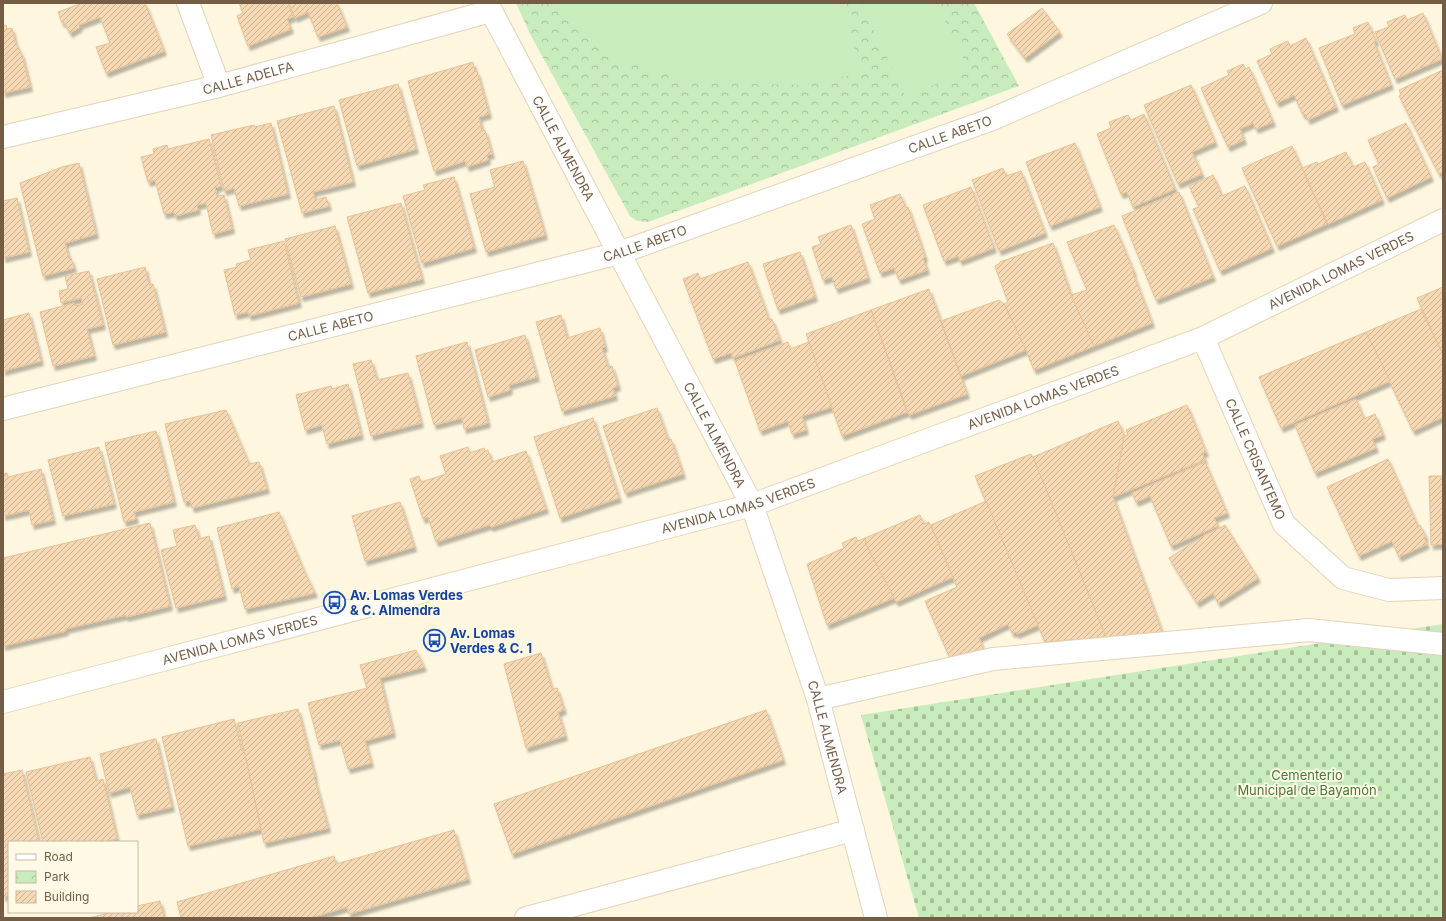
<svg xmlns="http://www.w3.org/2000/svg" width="1446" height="921" viewBox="0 0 1446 921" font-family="Inter,sans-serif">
	<defs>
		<pattern id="cemetery-stones" width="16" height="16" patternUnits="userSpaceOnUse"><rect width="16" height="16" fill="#c8ecbc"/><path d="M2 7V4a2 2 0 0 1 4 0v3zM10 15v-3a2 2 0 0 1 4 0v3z" fill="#a7c29b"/></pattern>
		<pattern id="park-crowns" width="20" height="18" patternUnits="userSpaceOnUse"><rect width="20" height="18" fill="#c8ecbc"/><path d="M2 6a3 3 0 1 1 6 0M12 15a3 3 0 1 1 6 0" fill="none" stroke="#a7c29b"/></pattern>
		<pattern id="building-hatch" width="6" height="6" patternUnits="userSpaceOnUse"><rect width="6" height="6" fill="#f5d8b4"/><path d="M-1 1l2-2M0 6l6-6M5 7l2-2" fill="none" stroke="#cbb294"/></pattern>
		<filter id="shadow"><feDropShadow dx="2.5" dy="4.5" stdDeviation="1" flood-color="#0004"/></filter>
	</defs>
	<rect width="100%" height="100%" fill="#fef6de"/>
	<!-- cemetery -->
	<polygon fill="url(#cemetery-stones)" points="1443,624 1443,918 919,918 861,715"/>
	<!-- park -->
	<polygon fill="url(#park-crowns)" points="516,3 974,3 1019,86 648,222 637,221 630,216 530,34"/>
	<!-- pitch -->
	<g fill="#c8ecbc">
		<polygon points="554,3 843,3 861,73 803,85 753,84 689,81 623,61 560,11"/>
		<polygon points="861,3 937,3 968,69 906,98"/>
	</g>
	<!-- building -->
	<g fill="url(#building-hatch)" stroke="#e9c193" filter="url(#shadow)">
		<polygon points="82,3 145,3 164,51 106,73 96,47 110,43 100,17 79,25 80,27 70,33 64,22 62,23 58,12"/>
		<polygon points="239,3 288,3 293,17 287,19 291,29 248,46 237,16 243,13"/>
		<polygon points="289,3 337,3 347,27 318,37 308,12 295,18"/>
		<polygon points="1042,8 1060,32 1025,58 1007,34"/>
		<polygon points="1423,13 1442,59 1395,79 1375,32 1389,27 1387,22 1405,15 1407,20"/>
		<polygon points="1368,22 1376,41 1374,42 1391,85 1342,105 1319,48 1355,34 1353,28"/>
		<polygon points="6,25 7,29 12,28 15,42 22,55 30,87 3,93 3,26"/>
		<polygon points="1306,38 1336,107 1308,120 1305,114 1303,115 1294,95 1277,103 1257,61 1272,54 1270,49 1288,41 1290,46"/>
		<polygon points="473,62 475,72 477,71 489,114 479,117 482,131 485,130 492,154 487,155 488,160 467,167 465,161 434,171 408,81"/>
		<polygon points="1243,64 1246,69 1249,67 1273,122 1256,129 1253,123 1240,129 1244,140 1228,147 1201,88 1229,75 1227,71"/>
		<polygon points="1443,70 1443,172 1439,174 1399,96 1401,95 1399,90"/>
		<polygon points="398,84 416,149 357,166 339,100"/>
		<polygon points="1191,85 1215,142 1192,152 1202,174 1178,184 1144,105"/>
		<polygon points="334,106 353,182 313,192 315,200 326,197 329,206 302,213 277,121"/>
		<polygon points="1144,114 1175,189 1133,207 1127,192 1121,194 1097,134 1111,128 1109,122 1128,115 1131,120"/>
		<polygon points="271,123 288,194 239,206 234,188 224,191 211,135 254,125 255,127"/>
		<polygon points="1406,123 1431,177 1387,198 1373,167 1379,164 1368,140"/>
		<polygon points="209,139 221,186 215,188 217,196 224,195 232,229 213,234 206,203 197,205 198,210 175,216 174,212 164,214 155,180 148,182 141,157 154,154 153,149 167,145 168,149"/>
		<polygon points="1075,143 1100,207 1050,226 1026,162"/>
		<polygon points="1292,146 1327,224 1277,246 1242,168"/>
		<polygon points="1346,152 1353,167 1365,162 1382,200 1328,224 1302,168 1317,162 1318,164"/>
		<polygon points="523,161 545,235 486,252 470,194 495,187 490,170"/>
		<polygon points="79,163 96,234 65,243 69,259 71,258 74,268 43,276 20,183 62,167"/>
		<polygon points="1003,168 1006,176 1021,171 1045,233 999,251 972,180"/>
		<polygon points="1213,175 1222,196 1245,186 1272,248 1220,271 1193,209 1199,207 1189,186"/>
		<polygon points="454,177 474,248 422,263 403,196 425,190 423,185"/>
		<polygon points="971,187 994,248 960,261 958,256 944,261 923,205"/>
		<polygon points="1179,192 1213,277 1156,300 1122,216"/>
		<polygon points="900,194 906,208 908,207 925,257 923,258 927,270 899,280 894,268 880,273 862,224 875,219 870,205"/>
		<polygon points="17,198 29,252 3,258 3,201"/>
		<polygon points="401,203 422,279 368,293 347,217"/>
		<polygon points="851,225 868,278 836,289 832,277 823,280 812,247 821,244 818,237"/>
		<polygon points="1114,225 1134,272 1133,273 1152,323 1094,346 1071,295 1087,290 1067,242"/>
		<polygon points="335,226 351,284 301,297 285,239"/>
		<polygon points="284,241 299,303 249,316 248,312 235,315 224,270 237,267 236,264 251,260 248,250"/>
		<polygon points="1053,243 1071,295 1094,346 1034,370 1026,350 1004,304 1008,302 995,266 1000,263 1000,262"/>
		<polygon points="800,252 815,297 778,310 763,264"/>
		<polygon points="748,262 769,320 772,319 780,340 733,358 731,353 713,359 683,279 698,273 700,279"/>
		<polygon points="145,267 149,285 153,284 165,332 113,345 97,279"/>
		<polygon points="89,271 103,325 87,329 94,356 53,366 40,312 74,303 75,306 83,304 81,298 61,303 59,291 68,289 65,276"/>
		<polygon points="1443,287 1443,355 1417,298"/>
		<polygon points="929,289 967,394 909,415 871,310"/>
		<polygon points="999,300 1004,304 1026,350 961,376 941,321"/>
		<polygon points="1421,309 1443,355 1443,417 1413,431 1366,332"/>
		<polygon points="871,310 907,412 842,436 806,334"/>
		<polygon points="29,313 41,361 3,371 3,320"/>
		<polygon points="561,315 567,338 600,328 605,347 602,348 608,367 612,366 618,386 613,388 615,396 562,411 536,322"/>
		<polygon points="1366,332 1390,381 1281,428 1259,377"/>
		<polygon points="525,335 537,377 509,385 510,390 488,397 475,350"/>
		<polygon points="467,342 488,423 464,429 462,418 434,425 416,356"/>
		<polygon points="788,342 790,349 809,342 832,407 802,416 806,430 792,434 788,421 760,431 735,361"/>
		<polygon points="371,360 377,380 408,373 421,423 371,436 353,364"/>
		<polygon points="348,384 361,435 327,444 322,425 305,430 296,395 331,386 332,389"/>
		<polygon points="1356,399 1364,419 1375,414 1383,435 1372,439 1376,448 1315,473 1295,425"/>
		<polygon points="1187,405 1206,452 1202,453 1205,460 1113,497 1124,436 1128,435 1126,430"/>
		<polygon points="657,408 668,440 671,439 683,474 625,493 603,426"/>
		<polygon points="226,410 249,464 259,462 267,489 192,508 190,501 184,502 165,424"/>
		<polygon points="593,418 619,498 560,518 534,437"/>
		<polygon points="1118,421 1124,436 1113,497 1162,632 1106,637 1033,457"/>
		<polygon points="156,431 174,502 134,512 136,519 124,522 105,443"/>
		<polygon points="99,447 114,504 63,516 48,460"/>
		<polygon points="468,447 470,453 484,448 485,451 488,450 492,462 526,451 546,509 491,527 489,525 436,542 428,517 423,519 410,479 419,476 421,482 446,474 440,456"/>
		<polygon points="1031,454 1033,457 1106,637 1045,642 975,476"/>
		<polygon points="1388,459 1418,526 1420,525 1426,537 1424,538 1427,544 1399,557 1392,541 1359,556 1327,487"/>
		<polygon points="1205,462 1227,513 1214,518 1218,526 1171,546 1150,496 1136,502 1132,493"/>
		<polygon points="41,469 53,520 32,525 29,510 3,516 3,474 7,473 8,477"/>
		<polygon points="1429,476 1443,476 1443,544 1431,545"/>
		<polygon points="986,501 1038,625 1017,634 1016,632 1012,633 1008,624 979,638 986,656 952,663 925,601 957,587 931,525"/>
		<polygon points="400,502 414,547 365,561 352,516"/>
		<polygon points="279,512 304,571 315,593 245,609 239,586 232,589 217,528"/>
		<polygon points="920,515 924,524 929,522 953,577 896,602 866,544 865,538"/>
		<polygon points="150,523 170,606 126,617 126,615 65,629 66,631 3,646 3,558"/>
		<polygon points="195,525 199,539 209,536 224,596 176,608 161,550 177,546 173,530"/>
		<polygon points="1225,525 1258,578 1218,603 1213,593 1197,603 1169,558 1205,535"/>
		<polygon points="856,537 858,541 865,538 866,544 894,598 827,625 807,564 844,548 842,543"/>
		<polygon points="416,650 424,667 380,678 393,733 365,741 371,763 348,769 340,740 319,745 308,703 367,688 360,665"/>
		<polygon points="541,653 552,689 557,688 564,710 558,712 565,736 526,748 504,664"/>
		<polygon points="298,709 315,777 314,777 328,828 264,843 238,723"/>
		<polygon points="766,710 783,760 512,854 494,804"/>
		<polygon points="234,719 242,751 244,750 261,829 188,846 162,737"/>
		<polygon points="154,739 156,739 172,807 137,815 130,787 109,793 100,754"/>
		<polygon points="90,757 96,781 103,779 117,839 104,842 43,842 26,772"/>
		<polygon points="22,770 39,842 9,842 9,895 3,897 3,774"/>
		<polygon points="454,830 468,879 349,914 347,907 310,918 181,918 177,902 334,856 336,864"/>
		<polygon points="160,901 164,918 88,918 113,912 137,912 137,906"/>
	</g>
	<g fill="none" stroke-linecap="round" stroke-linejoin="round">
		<defs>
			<g id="street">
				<polyline points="188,3 219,86"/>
				<path id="s1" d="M487,3L752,505L818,699L876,918"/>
				<path id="s2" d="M3,137L219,86L491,11"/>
				<path id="s3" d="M1203,338L1284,524L1343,578L1389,590L1443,588"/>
				<path id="s4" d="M3,409L619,253L990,120L1261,3"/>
				<polyline points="818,699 993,659 1309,630 1443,644"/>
				<polyline points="526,918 853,830"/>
			</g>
			<g id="secondary">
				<path id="s5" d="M3,702L752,505L1203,338L1443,220"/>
			</g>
		</defs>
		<!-- street casing -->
		<use href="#street" stroke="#e2d3ba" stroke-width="24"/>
		<!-- secondary casing -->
		<use href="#secondary" stroke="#e8d5b7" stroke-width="24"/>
		<!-- street -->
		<use href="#street" stroke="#fff" stroke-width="22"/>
		<!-- secondary -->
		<use href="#secondary" stroke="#fff" stroke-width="22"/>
	</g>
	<!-- icons -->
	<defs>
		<symbol id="bus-ring" viewBox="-11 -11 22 22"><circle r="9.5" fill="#fff9e6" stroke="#1a4fb4" stroke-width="1.5"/><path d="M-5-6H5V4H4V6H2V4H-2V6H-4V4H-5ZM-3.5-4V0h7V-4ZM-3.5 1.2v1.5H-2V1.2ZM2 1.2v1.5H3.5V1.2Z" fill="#1a4fb4"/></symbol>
	</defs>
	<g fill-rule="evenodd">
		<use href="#bus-ring" x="322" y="590" width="25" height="25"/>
		<use href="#bus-ring" x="422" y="628" width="25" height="25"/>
	</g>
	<g text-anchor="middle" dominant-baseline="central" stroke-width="4" stroke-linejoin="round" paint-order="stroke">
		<!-- street labels -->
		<g font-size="13" fill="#755d45" stroke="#fff9e6">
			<text stroke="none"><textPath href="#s2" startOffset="252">CALLE ADELFA</textPath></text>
			<text stroke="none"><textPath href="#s4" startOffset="987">CALLE ABETO</textPath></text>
			<text stroke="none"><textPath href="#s1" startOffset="164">CALLE ALMENDRA</textPath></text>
			<text stroke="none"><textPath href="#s4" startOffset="663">CALLE ABETO</textPath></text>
			<text stroke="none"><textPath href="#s5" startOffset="1409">AVENIDA LOMAS VERDES</textPath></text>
			<text stroke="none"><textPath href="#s4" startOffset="338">CALLE ABETO</textPath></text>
			<text stroke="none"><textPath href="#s5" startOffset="1085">AVENIDA LOMAS VERDES</textPath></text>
			<text stroke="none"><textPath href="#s1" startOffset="488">CALLE ALMENDRA</textPath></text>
			<text stroke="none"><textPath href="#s3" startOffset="132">CALLE CRISANTEMO</textPath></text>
			<text stroke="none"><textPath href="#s5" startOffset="761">AVENIDA LOMAS VERDES</textPath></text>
			<text stroke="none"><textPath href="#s5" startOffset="245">AVENIDA LOMAS VERDES</textPath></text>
			<text stroke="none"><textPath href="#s1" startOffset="812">CALLE ALMENDRA</textPath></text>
		</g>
		<!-- transit labels -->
		<g font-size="13" font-weight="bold" fill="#164399" stroke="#fff9e6" text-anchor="start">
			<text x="350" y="595">Av. Lomas Verdes<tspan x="350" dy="15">&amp; C. Almendra</tspan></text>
			<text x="450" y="633">Av. Lomas<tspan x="450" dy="15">Verdes &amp; C. 1</tspan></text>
		</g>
		<!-- park labels -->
		<g font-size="13" fill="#457c3c" stroke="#fff9e6">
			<text x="1307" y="775">Cementerio<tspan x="1307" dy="15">Municipal de Bayamón</tspan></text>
		</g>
	</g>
	<!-- border -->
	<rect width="1446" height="921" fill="none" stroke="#755d45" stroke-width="8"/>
	<!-- legend -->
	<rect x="8" y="841" width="130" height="72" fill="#fff9e6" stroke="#c8bba6"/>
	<rect x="16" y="854" width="20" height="6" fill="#ffffff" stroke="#c8bba6"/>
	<text x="44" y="861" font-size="12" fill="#755d45">Road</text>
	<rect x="16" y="871" width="20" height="12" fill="url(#park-crowns)" stroke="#c8bba6"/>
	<text x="44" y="881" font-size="12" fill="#755d45">Park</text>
	<rect x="16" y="891" width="20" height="12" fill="url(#building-hatch)" stroke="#c8bba6"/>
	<text x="44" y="901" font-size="12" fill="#755d45">Building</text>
</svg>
